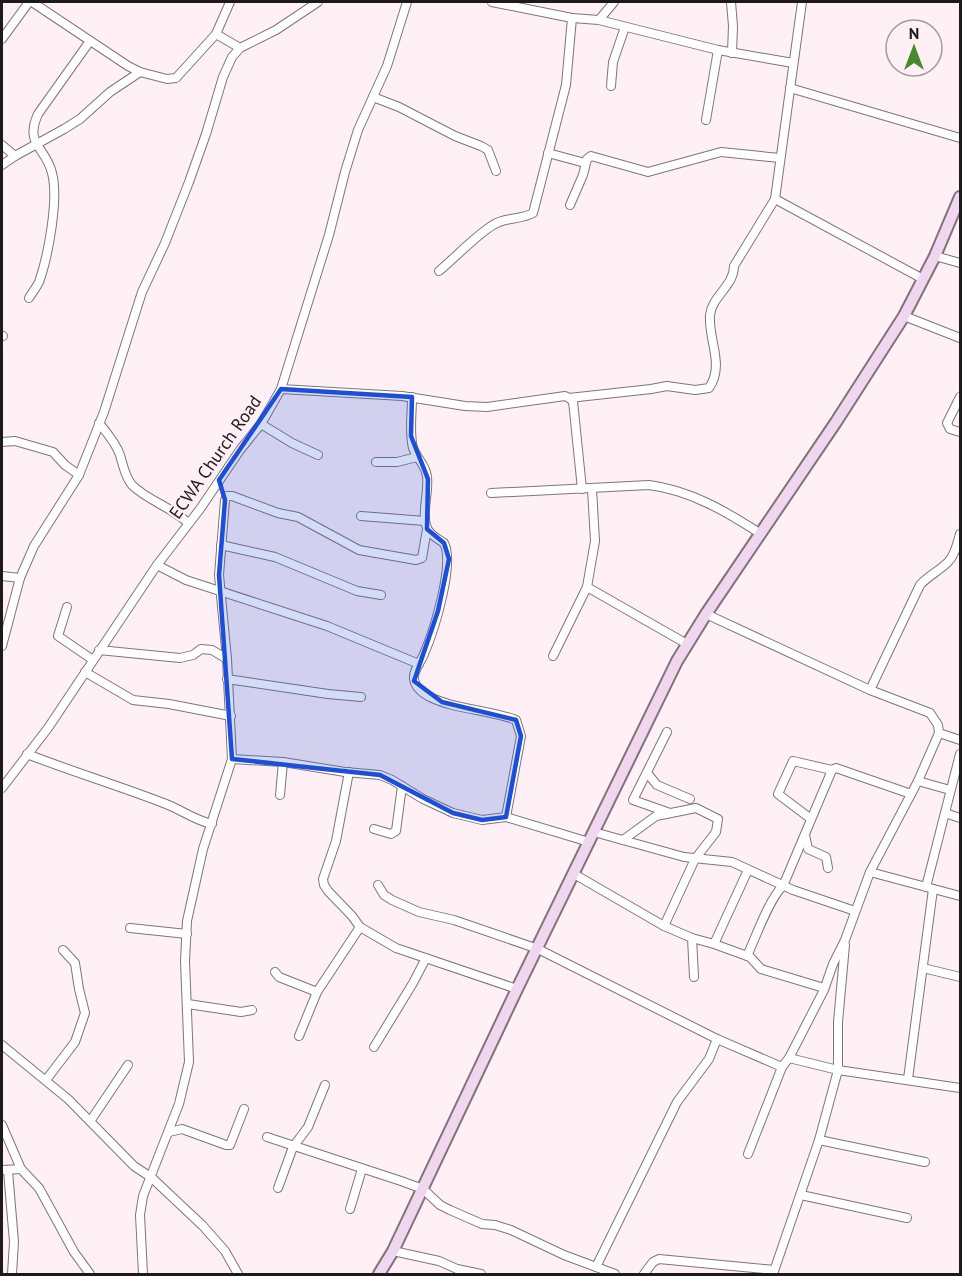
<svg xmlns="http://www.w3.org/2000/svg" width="962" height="1276" viewBox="0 0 962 1276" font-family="'PT Sans',sans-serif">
	<rect width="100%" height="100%" fill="#fff0f5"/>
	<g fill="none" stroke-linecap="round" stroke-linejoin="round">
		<defs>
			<g id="street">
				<polyline points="32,2 128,66 140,72 167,79 176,78 216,34 230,2"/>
				<polyline points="492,2 572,18 599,20 718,50 793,63"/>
				<polyline points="731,2 733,26 732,53"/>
				<polyline points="599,20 614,2"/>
				<polyline points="216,34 240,48"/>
				<polyline points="2,39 29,2"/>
				<polyline points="611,86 613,62 625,27"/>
				<polyline points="790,88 960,138"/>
				<polyline points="373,97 399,107 455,136 481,146 488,150 496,171"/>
				<polyline points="706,120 718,50"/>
				<polyline points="2,145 15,156"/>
				<polyline points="548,153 585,163"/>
				<polyline points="2,165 15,156 64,129 80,119 110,92 140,72"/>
				<polyline points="775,199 923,279"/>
				<polyline points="570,205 583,175 587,159 591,156 648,172 721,152 780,158"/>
				<polyline points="935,256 960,263"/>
				<path d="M439,271C456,257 475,236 493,225C505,217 521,220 533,213L566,85L572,18"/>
				<path d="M29,298C32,293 36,288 39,282C48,257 59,199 52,173C46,147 24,145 38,114L90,41"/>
				<polyline points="904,316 960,338"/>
				<polyline points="2,336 3,336"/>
				<path d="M281,389L402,396L465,406L487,407L565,396L569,398L651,389L667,386L695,390L709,388C725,365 708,340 710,315C712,296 734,286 734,266L775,199L802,2"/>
				<path d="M412,397C412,414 409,432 413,448C417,459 426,465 427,477C429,493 421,513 427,528C430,535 438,539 444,543C455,564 434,631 424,654C421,662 413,670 414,679C415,687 421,692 428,696C455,710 488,709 516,720L521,736L506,817"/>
				<polyline points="960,397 947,423 950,429 960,432"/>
				<polyline points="569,398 573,401 582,489"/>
				<path d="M99,423C107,433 116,443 120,455C123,465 125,477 132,485C148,501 172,507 188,523"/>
				<polyline points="261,424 292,443 318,455"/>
				<polyline points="2,442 15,441 53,452 65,465 79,475"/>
				<polyline points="376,462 397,462 417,457"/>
				<path d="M491,493L649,485C690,490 727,512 761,534"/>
				<polyline points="361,516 425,521"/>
				<polyline points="221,545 275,557 357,591 381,595"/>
				<polyline points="157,565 186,580 327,626 419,664"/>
				<polyline points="2,576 20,578"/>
				<polyline points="587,587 687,644"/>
				<polyline points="67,607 58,636 93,660"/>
				<polyline points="706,614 870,690 930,713 938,725 939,733 918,781 870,872 845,940 833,964 824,990 789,1058 782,1067 748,1154"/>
				<polyline points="2,646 20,578 34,546 79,475 104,412 142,292 165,243 189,182 206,134 223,77 232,57 240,48 276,30 318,2"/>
				<polyline points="99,650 180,658 193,655 201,649 212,650 227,659"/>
				<polyline points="553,656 587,587 595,541 592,489"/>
				<polyline points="85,672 133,700 169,704 231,716"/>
				<polyline points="227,679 328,694 361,697"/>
				<path d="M870,690L920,585C928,576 939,571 948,562C955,555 957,544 960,534"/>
				<polyline points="667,732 633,800 670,813"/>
				<polyline points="939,733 960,740"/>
				<path d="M27,754C73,772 120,786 166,804C182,810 194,820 212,824"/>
				<polyline points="232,759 283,762 345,772 380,775 392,780 423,799 453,813 482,820 506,817 589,842"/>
				<polyline points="349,772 336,841 323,879 324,885 328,891 352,916 360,927 396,948 517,989"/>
				<polyline points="647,773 657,785 690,799"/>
				<polyline points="918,781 950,790"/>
				<polyline points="2,788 48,728 157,565 200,509 240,450 261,424 281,389 329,235 345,172 358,130 387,66 407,2"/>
				<polyline points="280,795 283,762"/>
				<polyline points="945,813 960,818"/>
				<polyline points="811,819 778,794 793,761 832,770"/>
				<polyline points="374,829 391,834 396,831 402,786"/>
				<polyline points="594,832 684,857 732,862 793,890 855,911"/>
				<polyline points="805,835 808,849 826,857 828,868"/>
				<polyline points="623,840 656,816 696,808 718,819 716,832 695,859 664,926"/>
				<polyline points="870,872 960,896"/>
				<polyline points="574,874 664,926 692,938 694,977"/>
				<polyline points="378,885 384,895 392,900 419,912 454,920 538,949 717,1039 782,1067"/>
				<polyline points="926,887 960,754"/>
				<polyline points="130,928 187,934"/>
				<polyline points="692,938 714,944 748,870"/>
				<polyline points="714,944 750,957 761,969 824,988"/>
				<path d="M747,956C755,939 770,897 783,886L832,770L836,768L911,794"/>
				<polyline points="923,968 960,977"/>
				<polyline points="275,972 279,977 317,992"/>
				<polyline points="188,1004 241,1012 252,1010"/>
				<polyline points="299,1036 317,992 360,927"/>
				<polyline points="2,1045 68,1099 134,1166 152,1178 203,1226 225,1251 238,1274"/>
				<polyline points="374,1047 413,983 426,958"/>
				<polyline points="789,1058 838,1070 960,1088"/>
				<polyline points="908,1079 933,889"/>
				<polyline points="46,1080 75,1042 85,1013 79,989 75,963 63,950"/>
				<polyline points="91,1120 128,1065"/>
				<polyline points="2,1125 21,1169 2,1170"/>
				<polyline points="169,1132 182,1129 226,1145 230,1145 244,1109"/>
				<polyline points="267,1137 401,1181 423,1189 440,1205 450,1210 482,1224 495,1225 511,1230 564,1255 615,1274"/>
				<polyline points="819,1140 925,1162"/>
				<polyline points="21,1169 39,1188 74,1252 90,1274"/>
				<polyline points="8,1171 14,1242 12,1274"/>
				<polyline points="278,1188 293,1147 308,1127 325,1085"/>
				<polyline points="801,1195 907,1218"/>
				<polyline points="350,1209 362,1169"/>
				<polyline points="393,1251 439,1261 457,1269 481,1274"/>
				<polyline points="596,1267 677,1102 709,1059 717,1039"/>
				<polyline points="143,1274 140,1215 143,1196 179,1104 189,1062 185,961 187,921 203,849 232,759 227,659 219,575 225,500 227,496 232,496 278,513 298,517 359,550 416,560 422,558 427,529"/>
				<polyline points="644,1274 653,1262 659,1259 774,1270"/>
				<polyline points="773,1274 819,1140 838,1070 838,1022 845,945"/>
			</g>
			<polyline id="secondary" points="379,1274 393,1251 517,989 677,661 706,614 836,422 904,316 935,256 960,197"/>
		</defs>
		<!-- street casing -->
		<use href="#street" stroke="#817478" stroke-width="10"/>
		<!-- secondary casing -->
		<use href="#secondary" stroke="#817478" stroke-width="14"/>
		<!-- street -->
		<use href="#street" stroke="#fff" stroke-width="8"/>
		<!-- secondary -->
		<use href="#secondary" stroke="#f0d6ef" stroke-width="10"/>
	</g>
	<!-- marked area -->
	<path fill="#1d4ed8" fill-opacity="0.2" stroke="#1d4ed8" stroke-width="4.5" stroke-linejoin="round" d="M281,389L412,397L411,436L428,479L427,529L444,543L449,559L438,611L414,681L442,702L516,720L521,736L506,817L482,820L453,813L380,775L232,759L219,575L225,500L219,480Z"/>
	<g text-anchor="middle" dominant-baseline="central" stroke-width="4.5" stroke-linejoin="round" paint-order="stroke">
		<!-- street labels -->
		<g font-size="18" fill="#1e191b" stroke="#fff0f5">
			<text transform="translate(215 457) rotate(-55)">ECWA Church Road</text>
		</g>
	</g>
	<!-- border -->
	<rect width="962" height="1276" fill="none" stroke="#1e191b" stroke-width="6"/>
	<!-- north arrow -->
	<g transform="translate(914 48)"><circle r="28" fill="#fff0f5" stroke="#a59a9e" stroke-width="1.5"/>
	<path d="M0-4.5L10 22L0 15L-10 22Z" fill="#458a2e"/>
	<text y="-9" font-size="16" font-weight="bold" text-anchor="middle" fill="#1e191b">N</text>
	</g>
</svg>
